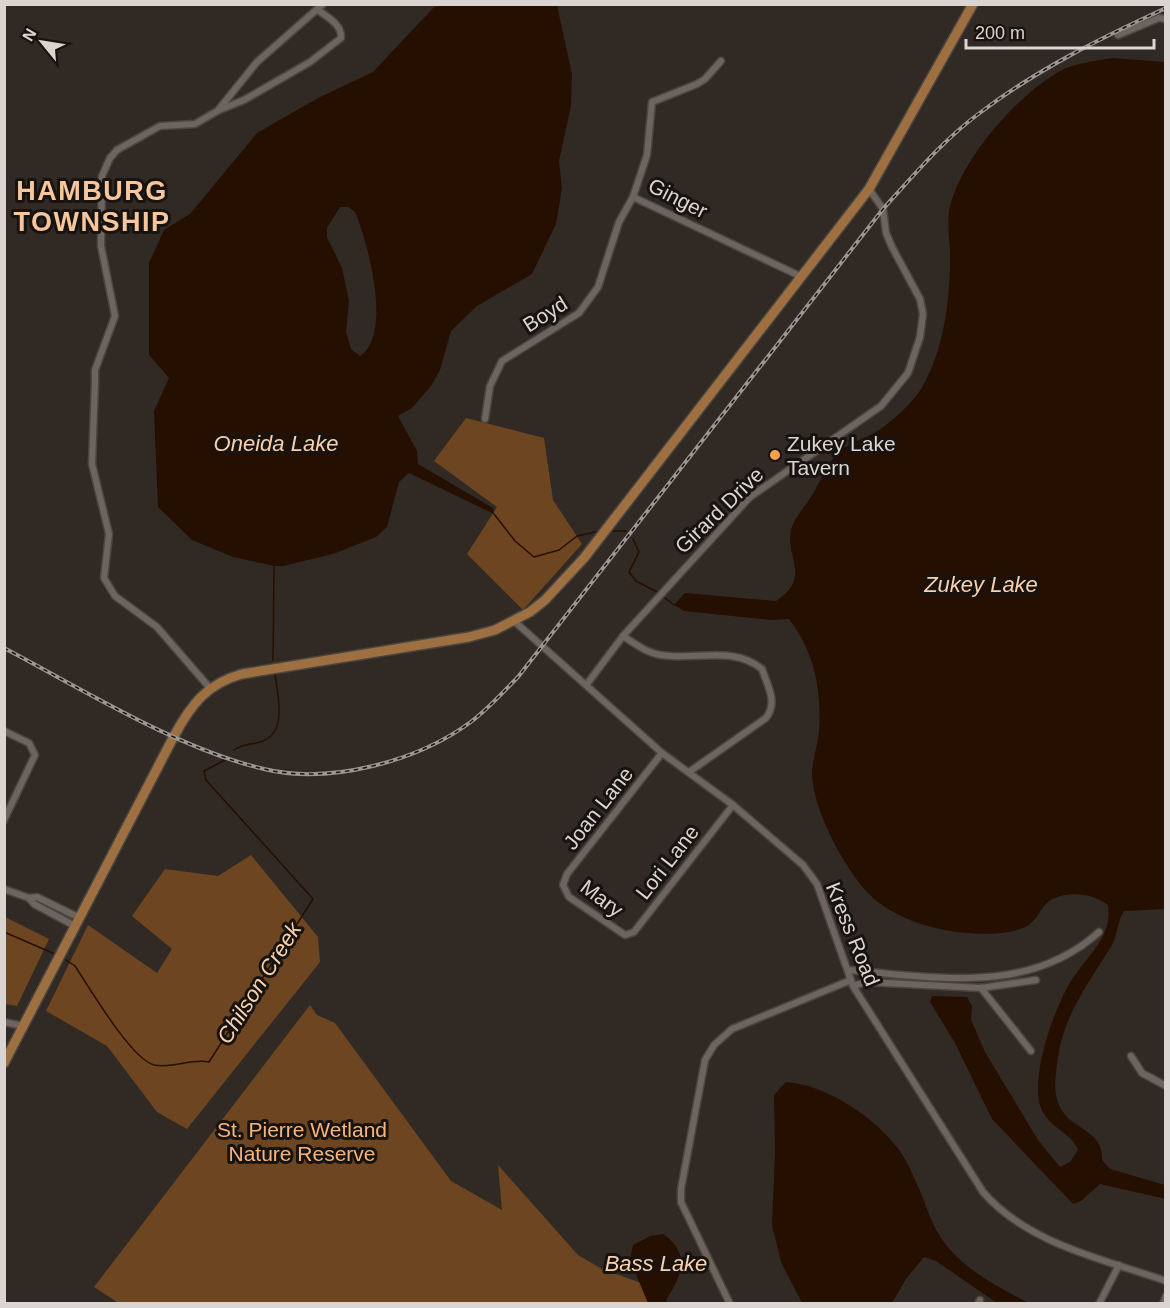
<svg xmlns="http://www.w3.org/2000/svg" width="1170" height="1308" viewBox="0 0 1170 1308" font-family="Arial,sans-serif">
	<rect width="100%" height="100%" fill="#312a24"/>
	<!-- green -->
	<g fill="#6d4520">
		<polygon points="466,418 544,438 553,500 582,544 523,610 467,554 497,507 434,461"/>
		<polygon points="251,855 318,937 320,962 187,1129 157,1112 107,1046 46,1011 88,925 157,973 172,949 132,916 165,869 218,876"/>
		<polygon points="5,917 49,939 17,1006 5,1004"/>
		<polygon points="310,1005 317,1015 335,1023 451,1181 502,1210 498,1165 578,1255 602,1269 644,1284 655,1303 120,1304 94,1287"/>
	</g>
	<!-- water -->
	<g fill="#250f00" fill-rule="evenodd">
		<path d="M436,5H557L572,74L571,106L559,161L562,188L556,224L532,274L477,306L451,331L440,370L431,386L412,408L398,416L417,451L418,464L493,508L494,514L409,473L399,482L387,527L376,537L333,554L283,566H274L233,557L192,540L158,507L154,411L169,378L149,355V263L164,230L190,214L257,133L318,98L373,72ZM340,207H348L355,212C368,243 393,334 360,356L351,349L346,332L349,301L342,268L327,237V228Z"/>
		<path d="M1112,58L1165,62V909L1124,911C1117,921 1118,935 1112,945C1087,986 1063,1015 1057,1064C1055,1081 1053,1094 1061,1109C1073,1130 1104,1131 1102,1160L1110,1169L1165,1185L1166,1199L1100,1184L1081,1201L1073,1204L992,1119L955,1043L930,1002L932,996L967,997L972,1006L971,1020L985,1052L1038,1140L1060,1167L1070,1162L1078,1150C1072,1131 1044,1128 1039,1101C1033,1069 1054,1009 1071,981C1086,957 1113,937 1108,905C1092,893 1065,890 1048,902C1039,910 1036,923 1023,928C993,939 945,933 915,922C897,915 882,907 869,894C844,869 811,806 812,771C813,758 818,744 819,731C822,690 814,651 789,619L772,620L684,611L674,605L685,593L776,601C817,574 777,553 795,520C801,510 809,501 815,490C823,477 828,462 839,452C851,441 866,439 879,430C893,421 912,403 921,389C944,351 950,300 950,257C950,242 947,225 949,211C959,161 1016,96 1060,71C1075,63 1095,61 1112,58Z"/>
		<path d="M786,1082C827,1085 875,1117 900,1151C906,1160 911,1170 915,1180C925,1199 929,1220 941,1238C963,1270 996,1285 1028,1303H997L936,1261L924,1257L906,1279L892,1303H802L781,1262L772,1225L775,1153L774,1095Z"/>
		<path d="M663,1234C691,1253 682,1276 666,1300L668,1303H648L630,1260L633,1245L650,1236Z"/>
	</g>
	<g fill="none" stroke-linecap="round" stroke-linejoin="round">
		<!-- stream -->
		<g stroke="#250f00" stroke-width="1.5">
			<polyline points="494,514 515,541 534,557 559,550 577,536 600,531"/>
			<polyline points="613,531 626,531"/>
			<polyline points="633,539 639,552 629,572 636,581 659,593"/>
			<polyline points="665,598 674,605"/>
			<polyline points="273,660 274,566"/>
			<path d="M234,750C243,743 250,745 260,742C288,734 278,696 275,675"/>
			<polyline points="4,932 55,954"/>
			<path d="M63,958L75,966C89,987 131,1059 154,1065C172,1069 191,1058 209,1062L313,899L206,780L204,771L225,760"/>
		</g>
		<defs>
			<g id="minor">
				<polyline points="1118,35 1159,18 1166,19"/>
				<polyline points="219,109 257,62 323,4"/>
				<polyline points="633,197 802,277"/>
				<polyline points="485,419 490,386 502,361 579,313 598,287 619,222 633,197 647,155 652,102 697,84 705,79 721,61"/>
				<path d="M514,621L662,753L733,805L803,865L817,884L853,986L983,1192C1028,1244 1103,1259 1166,1281"/>
				<path d="M623,636C635,644 647,653 661,655C696,661 733,645 762,669C768,687 778,702 766,718L689,772"/>
				<polyline points="587,684 623,636 750,497 881,406 908,373 920,337 923,314 920,299 892,247 886,233 883,209 869,189"/>
				<path d="M209,687L157,627L115,596L104,578L109,534L92,464L95,382V370L115,316L101,246L102,176L110,158L117,150L160,126L195,124L219,110L244,100L310,62L341,38C342,24 327,17 318,10"/>
				<polyline points="4,731 29,743 35,755 4,820"/>
				<polyline points="662,753 567,874 563,885 569,897 625,935 634,932 733,805"/>
				<polyline points="4,889 29,898"/>
				<polyline points="75,926 34,904 29,898 37,897 80,918"/>
				<path d="M848,970C935,977 1028,996 1099,932"/>
				<polyline points="853,986 867,982 981,988 1036,980"/>
				<polyline points="981,988 1031,1051"/>
				<polyline points="4,1022 23,1026"/>
				<polyline points="1131,1056 1142,1073 1166,1086"/>
				<polyline points="730,1304 681,1202 681,1189 705,1060 714,1045 732,1029 851,980"/>
				<polyline points="978,1304 980,1300"/>
				<polyline points="1099,1304 1119,1265"/>
				<polyline points="1163,1304 1166,1296"/>
			</g>
			<path id="primary" d="M4,1063L174,736C191,705 206,684 242,674L469,637L495,630L530,612L545,600L584,558L869,189L973,4"/>
		</defs>
		<!-- minor casing -->
		<use href="#minor" stroke="#4b4540" stroke-width="9"/>
		<!-- primary casing -->
		<use href="#primary" stroke="#4b4540" stroke-width="12"/>
		<!-- minor -->
		<use href="#minor" stroke="#6c645d" stroke-width="6"/>
		<!-- primary -->
		<use href="#primary" stroke="#9d6f41" stroke-width="9"/>
		<defs>
			<path id="rail" d="M4,648C84,690 178,749 264,769C330,785 419,761 472,721C489,708 503,692 518,677L883,209C914,175 944,139 981,112C1038,69 1101,38 1166,8"/>
		</defs>
		<!-- rail casing -->
		<use href="#rail" stroke="#9c9691" stroke-width="4"/>
		<!-- rail -->
		<use href="#rail" stroke="#171311" stroke-width="1.5" stroke-dasharray="4.5" stroke-linecap="butt"/>
	</g>
	<!-- markers -->
	<circle fill="#f9a04c" stroke="#171311" stroke-width="2" cx="775" cy="455" r="6"/>
	<g text-anchor="middle" dominant-baseline="central" stroke-width="6" stroke-linejoin="round" paint-order="stroke">
		<!-- street labels -->
		<g font-size="21" fill="#dad5d1" stroke="#171311">
			<text transform="translate(678 198) rotate(27)">Ginger</text>
			<text transform="translate(545 314) rotate(-32)">Boyd</text>
			<text transform="translate(719 510) rotate(-44)">Girard Drive</text>
			<text transform="translate(598 808) rotate(-52)">Joan Lane</text>
			<text transform="translate(667 862) rotate(-52)">Lori Lane</text>
			<text transform="translate(602 898) rotate(37)">Mary</text>
			<text transform="translate(853 934) rotate(68)">Kress Road</text>
		</g>
		<!-- poi labels -->
		<g font-size="21" fill="#dad5d1" stroke="#171311" text-anchor="start">
			<text x="787" y="443">Zukey Lake<tspan x="787" dy="24">Tavern</tspan></text>
		</g>
		<!-- park labels -->
		<g font-size="21" fill="#fab478" stroke="#171311">
			<text x="302" y="1129">St. Pierre Wetland<tspan x="302" dy="24">Nature Reserve</tspan></text>
		</g>
		<!-- water labels -->
		<g font-size="22" font-style="italic" fill="#fbd0ad" stroke="#171311">
			<text x="276" y="443">Oneida Lake</text>
			<text x="981" y="584">Zukey Lake</text>
			<text transform="translate(259 983) rotate(-58)">Chilson Creek</text>
			<text x="656" y="1263">Bass Lake</text>
		</g>
		<!-- district labels -->
		<g font-size="27" font-weight="bold" letter-spacing="1.5" fill="#f8c69c" stroke="#171311">
			<text x="92" y="191">HAMBURG<tspan x="92" dy="31">TOWNSHIP</tspan></text>
		</g>
	</g>
	<!-- border -->
	<rect width="1170" height="1308" fill="none" stroke="#dad5d1" stroke-width="12"/>
	<!-- north arrow -->
	<g transform="translate(42 42) rotate(300)" stroke="#171311" stroke-width="4.5" paint-order="stroke">
	<path d="M0-4.5L10 22L0 15L-10 22Z" fill="#dad5d1"/>
	<text y="-9" font-size="16" font-weight="bold" text-anchor="middle" fill="#dad5d1">N</text>
	</g>
	<!-- scale -->
	<path d="M966 39v9h188v-9" fill="none" stroke="#dad5d1" stroke-width="3"/>
	<text x="975" y="39" font-size="18" fill="#dad5d1" stroke="#171311" stroke-width="4.5" paint-order="stroke">200 m</text>
</svg>
